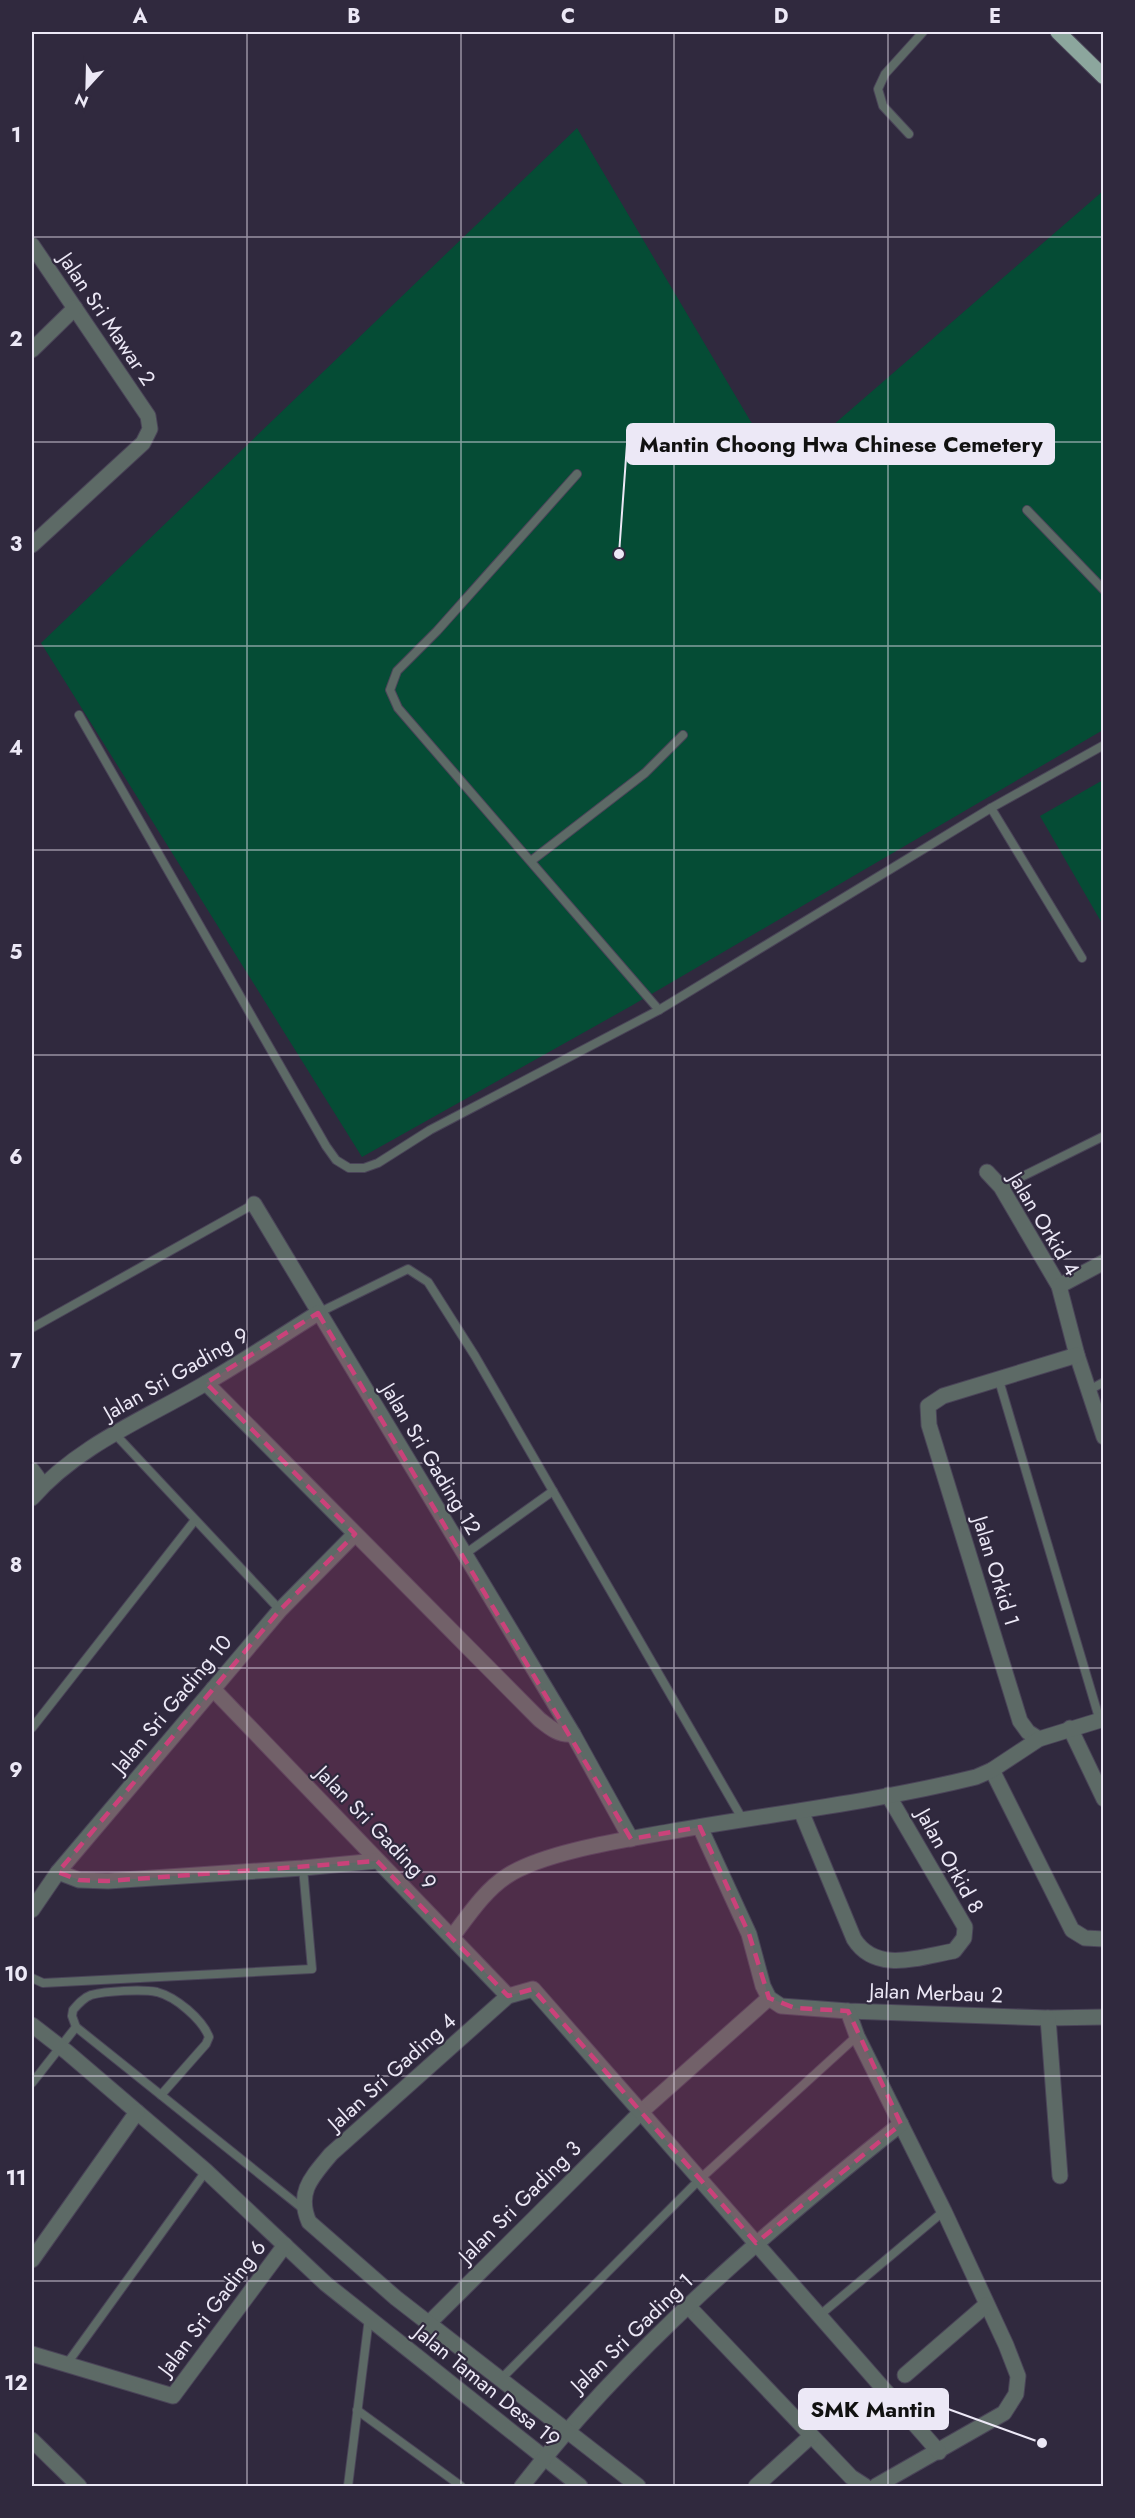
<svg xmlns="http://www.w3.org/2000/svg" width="1135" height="2518" viewBox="0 0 1135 2518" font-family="Jost,sans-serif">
	<rect width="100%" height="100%" fill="#30293e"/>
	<!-- green -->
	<g fill="#054c35">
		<polygon points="577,128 751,422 787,465 1103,191 1103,730 631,1006 362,1157 41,643"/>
		<polygon points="1103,780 1103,925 1040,816"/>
	</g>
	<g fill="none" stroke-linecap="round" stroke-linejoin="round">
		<defs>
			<g id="lane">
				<polyline points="909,134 883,106 878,89 885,74 923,32"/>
				<polyline points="577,474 437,631 397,671 390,690 398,708 659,1010"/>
				<polyline points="1027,510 1104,590"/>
				<polyline points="79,715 326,1146 336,1160 349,1168 364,1168 378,1163 430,1130 659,1010 991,808 1104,745"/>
				<polyline points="991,808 1082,958"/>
				<polyline points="531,861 645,773 683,735"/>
				<polyline points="1001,1187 1104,1136"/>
				<polyline points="318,1313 408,1269 428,1282 475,1356 743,1820"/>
				<polyline points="32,1328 254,1204"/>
				<polyline points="998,1377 1100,1721"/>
				<polyline points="1089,1390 1104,1382"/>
				<polyline points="115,1434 280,1610"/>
				<polyline points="465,1554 553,1491"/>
				<polyline points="32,1728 195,1520"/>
				<polyline points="32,1978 43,1983 312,1969 303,1868"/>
				<path d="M76,2027L72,2016L73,2010C78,2004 83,1998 91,1995C106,1991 142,1989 157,1992C176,1997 202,2019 209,2037L206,2044L161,2095"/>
				<polyline points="32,2083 76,2027 302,2208"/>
				<polyline points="820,2315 944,2211"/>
				<polyline points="66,2365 206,2171"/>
				<polyline points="500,2380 700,2179 857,2036"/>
				<polyline points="357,2410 461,2486"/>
				<polyline points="348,2486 369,2318"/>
			</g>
			<g id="street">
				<polyline points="32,245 148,416 150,429 143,443 32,545"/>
				<polyline points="32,350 75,308"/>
				<polyline points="987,1172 1001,1187 1059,1286 1077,1355 1104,1437"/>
				<polyline points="254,1204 573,1734 631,1839"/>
				<polyline points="1059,1286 1104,1262"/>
				<path d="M206,1383L539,1719C549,1727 559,1736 573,1734"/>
				<polyline points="32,1470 43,1485"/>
				<path d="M32,1498C78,1445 147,1418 206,1383C244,1361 281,1336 318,1313"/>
				<polyline points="213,1689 508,1996"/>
				<polyline points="1070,1728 1104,1799"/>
				<polyline points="1039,1739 1028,1732 1020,1721 929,1425 928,1406 943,1396 1077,1355"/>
				<polyline points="992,1770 1072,1930 1085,1938 1104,1939"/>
				<path d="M801,1811L854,1939C876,1974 920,1957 954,1951L964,1938L965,1927L888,1795"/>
				<polyline points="700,1827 749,1934 763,1986 769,1998 781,2006 848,2011 1048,2018 1104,2017"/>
				<polyline points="58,1872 79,1880 108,1881 303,1868 377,1861"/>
				<polyline points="32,1910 58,1872 280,1610 355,1534"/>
				<path d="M452,1937C468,1916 485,1890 507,1876C544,1852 624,1840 668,1832C771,1814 875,1802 976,1777L992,1770L1039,1739L1104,1719"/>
				<polyline points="848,2011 857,2036 944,2211 1006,2345 1018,2376 1016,2394 1004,2413 876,2486"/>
				<polyline points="1048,2018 1060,2176"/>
				<polyline points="32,2025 67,2052 206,2171 326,2284 580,2486"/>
				<polyline points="32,2260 137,2112"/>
				<polyline points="689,2307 851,2477 865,2486"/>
				<polyline points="429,2323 642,2111 769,1998"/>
				<polyline points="32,2354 173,2396 285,2245"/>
				<polyline points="905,2375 986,2305"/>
				<polyline points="32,2440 79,2486"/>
				<path d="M522,2486C628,2350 765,2232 901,2124"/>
				<path d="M638,2486L396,2298L309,2222C296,2192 312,2177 331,2154L508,1996L533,1989L939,2452"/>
				<polyline points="756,2486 811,2436"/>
			</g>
			<polyline id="primary" points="1058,32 1104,77"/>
		</defs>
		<!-- lane casing -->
		<use href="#lane" stroke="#4a4458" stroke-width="10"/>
		<!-- street casing -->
		<use href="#street" stroke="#4a4458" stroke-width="17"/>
		<!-- primary casing -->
		<use href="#primary" stroke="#4a4458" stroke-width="17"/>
		<!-- lane -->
		<use href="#lane" stroke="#5d6a66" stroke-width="8"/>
		<!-- street -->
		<use href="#street" stroke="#5d6a66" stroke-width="15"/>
		<!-- primary -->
		<use href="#primary" stroke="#8ca69d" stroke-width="15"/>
	</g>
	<!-- marked area -->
	<path fill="#ca427a" fill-opacity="0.2" stroke="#ca427a" stroke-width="4.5" stroke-dasharray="12 8" stroke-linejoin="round" d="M318,1313L631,1839L700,1827L749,1934L769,1998L795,2008L848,2011L901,2124L756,2243L533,1989L508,1996L377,1861L108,1881L79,1880L58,1872L280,1610L355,1534L206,1383Z"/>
	<!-- grid -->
	<path fill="none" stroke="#ece8f6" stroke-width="1.5" stroke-opacity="0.55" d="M247,32V2486M461,32V2486M674,32V2486M888,32V2486M32,237H1104M32,442H1104M32,646H1104M32,850H1104M32,1055H1104M32,1259H1104M32,1463H1104M32,1668H1104M32,1872H1104M32,2076H1104M32,2281H1104"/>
	<g text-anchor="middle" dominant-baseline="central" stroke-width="4.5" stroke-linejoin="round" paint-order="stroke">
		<!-- street labels -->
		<g font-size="21" fill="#ece8f6" stroke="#30293e">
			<text transform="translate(107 319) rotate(56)">Jalan Sri Mawar 2</text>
			<text transform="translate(1044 1224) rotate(59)">Jalan Orkid 4</text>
			<text transform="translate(176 1374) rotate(-30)">Jalan Sri Gading 9</text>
			<text transform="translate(431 1459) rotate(59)">Jalan Sri Gading 12</text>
			<text transform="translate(996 1571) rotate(73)">Jalan Orkid 1</text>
			<text transform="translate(172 1704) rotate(-50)">Jalan Sri Gading 10</text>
			<text transform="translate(376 1828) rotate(46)">Jalan Sri Gading 9</text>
			<text transform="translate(950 1861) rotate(61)">Jalan Orkid 8</text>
			<text transform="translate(936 1993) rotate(2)">Jalan Merbau 2</text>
			<text transform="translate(392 2072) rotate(-42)">Jalan Sri Gading 4</text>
			<text transform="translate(520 2202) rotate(-45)">Jalan Sri Gading 3</text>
			<text transform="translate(212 2308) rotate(-53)">Jalan Sri Gading 6</text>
			<text transform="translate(632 2333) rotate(-44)">Jalan Sri Gading 1</text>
			<text transform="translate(487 2386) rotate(39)">Jalan Taman Desa 19</text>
		</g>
	</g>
	<!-- callouts -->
	<path fill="none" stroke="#ece8f6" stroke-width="2" d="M619 554L627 444M1042 2443L948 2409"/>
	<g fill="#ece8f6" stroke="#30293e" stroke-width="2">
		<circle cx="619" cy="554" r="6"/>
		<circle cx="1042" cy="2443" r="6"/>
	</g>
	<g fill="#ece8f6" stroke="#ece8f6" stroke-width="2">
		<rect x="627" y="424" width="427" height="40" rx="6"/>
		<rect x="799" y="2389" width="149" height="40" rx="6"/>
	</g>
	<g font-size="22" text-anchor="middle" font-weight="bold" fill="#111">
		<text x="841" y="452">Mantin Choong Hwa Chinese Cemetery</text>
		<text x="873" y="2417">SMK Mantin</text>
	</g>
	<!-- border -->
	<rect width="1135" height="2518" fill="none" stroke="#30293e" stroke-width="66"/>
	<!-- north arrow -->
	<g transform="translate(87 87) rotate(202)" stroke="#30293e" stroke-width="4.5" paint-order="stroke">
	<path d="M0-4.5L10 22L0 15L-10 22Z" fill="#ece8f6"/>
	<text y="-9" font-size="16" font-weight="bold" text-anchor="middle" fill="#ece8f6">N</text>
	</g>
	<rect x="33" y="33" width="1069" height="2452" fill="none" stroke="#ece8f6" stroke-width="2"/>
	<g font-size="20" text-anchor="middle" font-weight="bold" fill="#ece8f6">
		<text x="140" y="23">A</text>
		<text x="354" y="23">B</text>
		<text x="568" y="23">C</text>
		<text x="781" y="23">D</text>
		<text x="995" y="23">E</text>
		<text x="16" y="142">1</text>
		<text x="16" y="346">2</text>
		<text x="16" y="551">3</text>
		<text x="16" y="755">4</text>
		<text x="16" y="959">5</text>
		<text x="16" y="1164">6</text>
		<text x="16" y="1368">7</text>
		<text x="16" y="1572">8</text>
		<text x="16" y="1777">9</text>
		<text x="16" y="1981">10</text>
		<text x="16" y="2185">11</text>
		<text x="16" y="2390">12</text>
	</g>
</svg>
